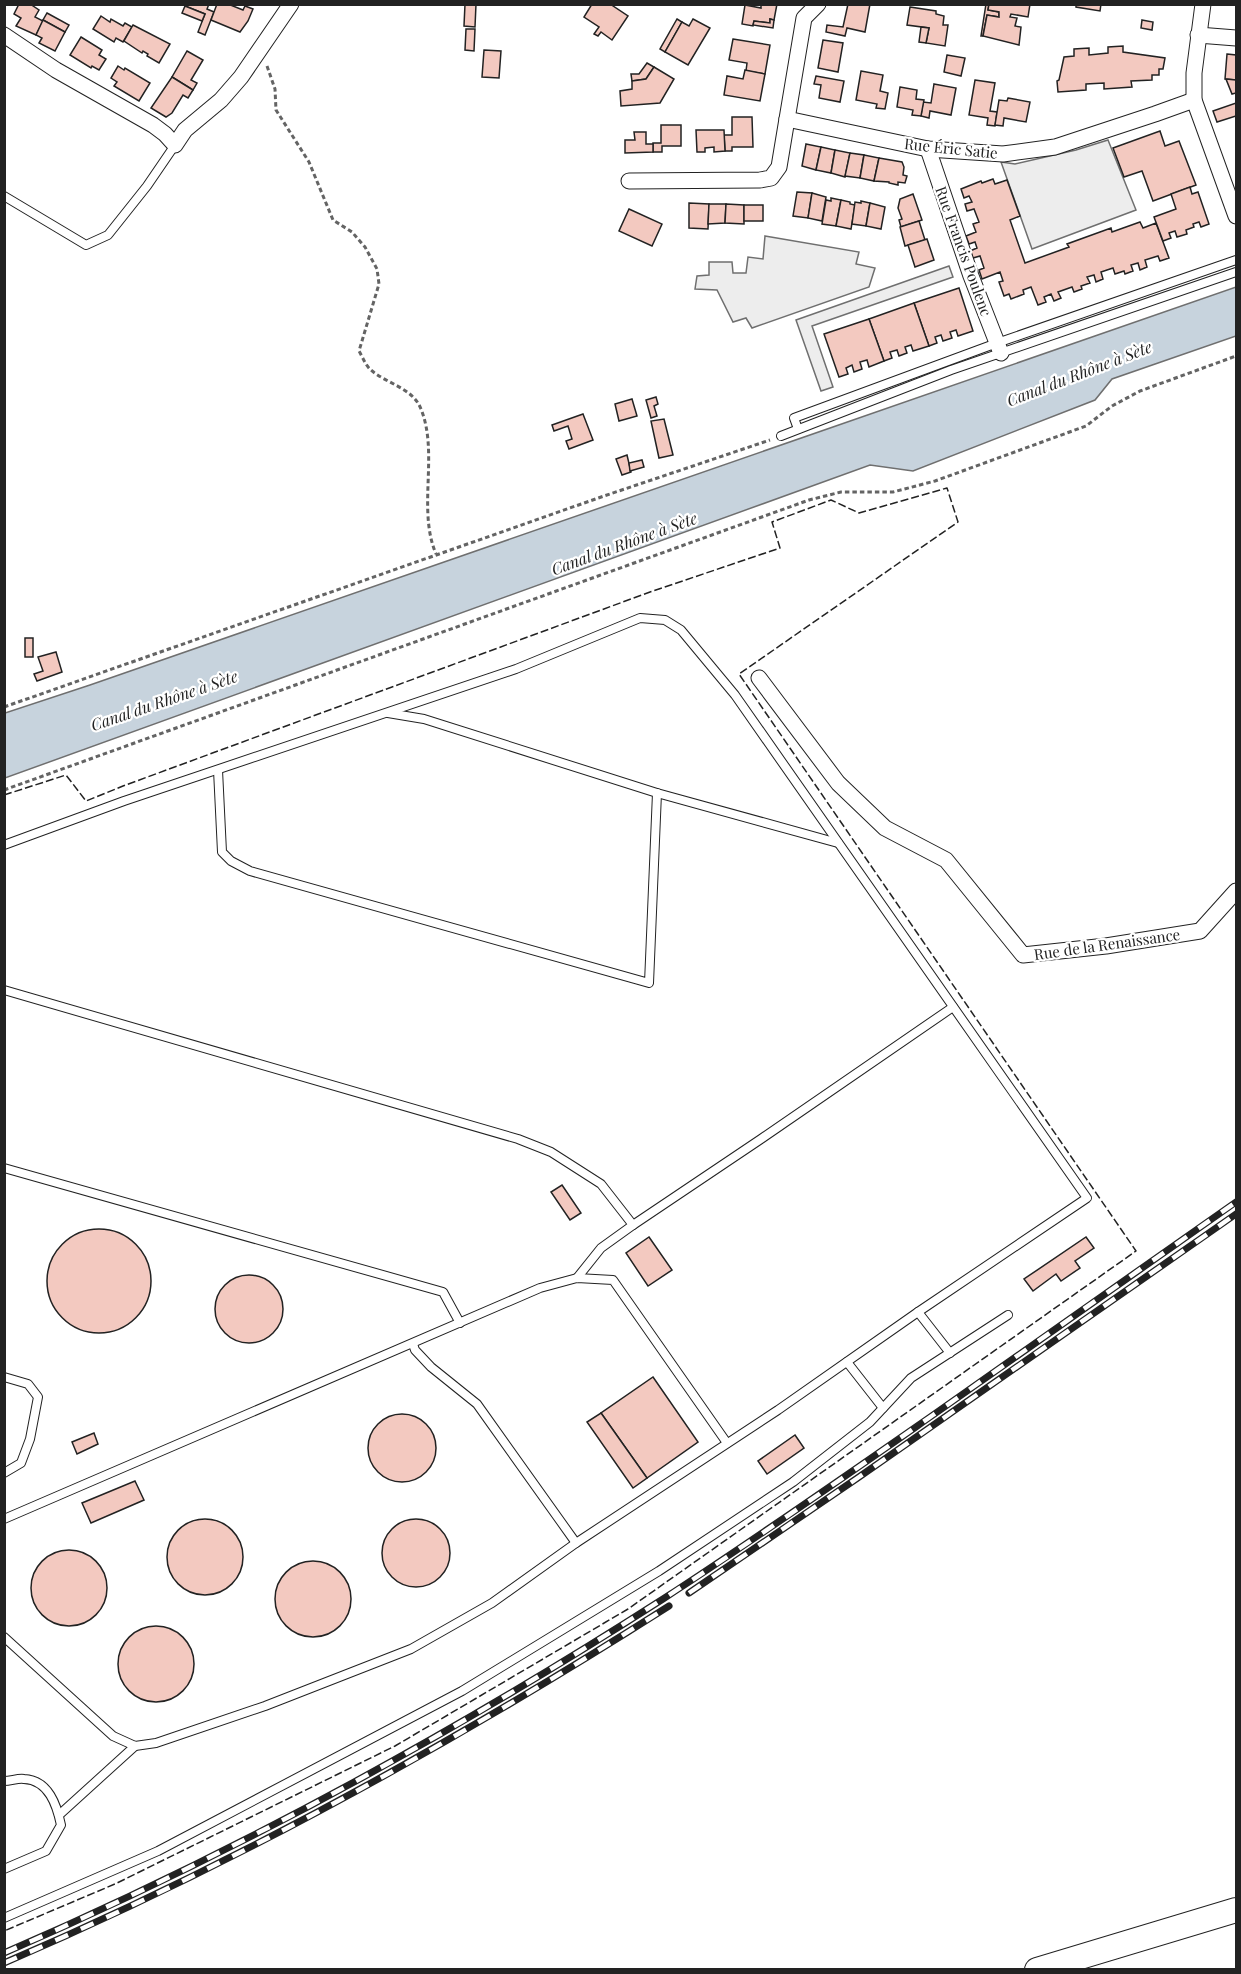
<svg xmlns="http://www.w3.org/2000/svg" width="1241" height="1974" viewBox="0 0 1241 1974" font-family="'Playfair Display',serif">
	<rect width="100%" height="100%" fill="#fff"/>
	<!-- parking -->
	<g fill="#ededed" stroke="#6f6f6f" stroke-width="1.5">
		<polygon points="1108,140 1136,210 1032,249 1001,162 1015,164 1076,150"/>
		<polygon points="765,236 859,252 856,264 875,268 869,287 752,328 746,318 733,322 717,290 695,289 697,276 709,275 709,262 732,262 733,273 746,273 748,257 763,259"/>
		<polygon points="949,266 953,277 812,326 833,387 821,391 796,320"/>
	</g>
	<!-- water -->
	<polygon fill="#c7d3dd" stroke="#6f6f6f" stroke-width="1.5" points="1236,287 1236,336 1112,379 1095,400 913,471 870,465 5,778 5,713 90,685"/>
	<!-- building -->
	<g fill="#f3c9c0" stroke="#222" stroke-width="1.5">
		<polygon points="19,4 30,4 39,10 35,17 43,21 36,35 16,26 21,18 14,14"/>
		<polygon points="185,4 209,4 207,9 214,12 205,35 198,32 205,14 185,6"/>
		<polygon points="217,4 228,4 243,10 245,6 253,9 248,21 240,32 211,20"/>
		<polygon points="465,4 476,4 475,27 464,26"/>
		<polygon points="592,4 610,4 628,16 612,40 601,32 598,36 594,34 599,27 584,17"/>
		<polygon points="761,4 777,4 774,20 770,19 770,23 754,21 753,26 742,24 745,5 761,8"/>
		<polygon points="848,4 870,4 865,32 847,28 845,36 826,32 827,25 843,27"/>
		<polygon points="986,4 989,4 988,10 999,12 999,17 987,15 983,36 981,36"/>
		<polygon points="989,4 1030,4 1028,17 1011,14 1010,17 1017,18 1015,26 1021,27 1019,45 983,36 987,15 999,17 999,12 988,10"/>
		<polygon points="1076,4 1101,4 1100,11 1076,7"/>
		<polygon points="185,6 205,14 202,21 182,13"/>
		<polygon points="910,7 936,11 936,14 944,16 943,25 948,25 945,46 926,43 929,28 907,25"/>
		<polygon points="47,13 69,25 65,32 43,20"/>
		<polygon points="101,16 110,22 111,19 123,26 125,23 132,27 123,42 116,38 114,42 93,29"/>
		<polygon points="677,19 682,22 665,52 660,49"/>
		<polygon points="693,19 710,28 688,65 665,52 682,22 689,26"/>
		<polygon points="770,19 774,20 773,28 753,25 754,21 770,23"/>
		<polygon points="43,20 65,32 55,51 39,43 42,38 36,35"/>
		<polygon points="1142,20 1153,22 1152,30 1141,28"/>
		<polygon points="133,25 170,44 159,63 147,56 148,54 143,51 142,53 124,41"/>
		<polygon points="921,27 929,28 926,43 919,42"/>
		<polygon points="466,29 475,29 474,51 465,50"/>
		<polygon points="81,37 102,50 99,55 106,59 99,70 92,66 91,68 70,55"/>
		<polygon points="733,39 770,45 765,74 746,71 747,63 729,60"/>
		<polygon points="823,40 843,43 838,72 818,68"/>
		<polygon points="1123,46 1123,52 1165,58 1163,69 1159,69 1159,75 1152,75 1152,80 1131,81 1132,87 1104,89 1104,83 1086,84 1086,90 1058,92 1057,81 1059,80 1064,57 1074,56 1074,49 1089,48 1089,55 1108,53 1108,47"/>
		<polygon points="484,50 501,51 499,78 482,77"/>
		<polygon points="187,51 203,60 191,80 197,83 193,90 172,77"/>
		<polygon points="1227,54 1236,55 1236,80 1225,79"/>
		<polygon points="947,55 965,58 961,76 944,72"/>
		<polygon points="647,63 654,67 646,79 632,81 631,74 639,74"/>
		<polygon points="118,66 124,70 125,68 150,83 139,101 114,86 117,82 111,78"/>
		<polygon points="654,67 674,79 660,103 621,106 620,91 632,89 632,81 646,79"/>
		<polygon points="745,70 765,74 760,101 724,95 727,76 743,79"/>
		<polygon points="861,71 883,75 880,91 888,93 885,109 876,108 877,104 856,100"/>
		<polygon points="816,76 844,81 840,102 819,98 821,85 814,84"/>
		<polygon points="172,77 193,90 188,98 183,95 172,113 166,117 151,108"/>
		<polygon points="1226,79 1236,80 1236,93 1232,94"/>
		<polygon points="975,80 995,83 990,111 997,112 995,126 987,125 988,118 969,115"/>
		<polygon points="934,84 956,88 951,115 930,111 929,118 921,116 923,102 931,103"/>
		<polygon points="900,87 917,90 916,99 924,100 921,116 912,115 913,110 897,107"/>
		<polygon points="1008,98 1030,102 1026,122 1004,118 1003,126 995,125 999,100 1007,101"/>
		<polygon points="1236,103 1236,116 1217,122 1213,111"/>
		<polygon points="732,117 752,117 753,147 732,147 732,151 725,151 724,135 732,135"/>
		<polygon points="661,125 681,125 681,146 662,146 662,152 653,152 653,143 661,143"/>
		<polygon points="696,130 724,130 725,151 714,152 714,147 705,148 705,152 697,152"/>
		<polygon points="1160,131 1165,146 1179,141 1196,185 1153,201 1142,171 1124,177 1113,148"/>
		<polygon points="634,132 646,132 646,144 653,144 653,152 625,153 625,140 635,140"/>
		<polygon points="806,144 821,147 816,170 802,166"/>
		<polygon points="821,147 835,150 831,173 816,170"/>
		<polygon points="835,150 850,153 845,177 831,173"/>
		<polygon points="850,153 864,155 860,178 845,176"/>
		<polygon points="864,155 879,158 874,181 860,178"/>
		<polygon points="879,158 902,162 904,167 903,175 907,176 905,183 898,182 898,185 889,183 889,182 874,181"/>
		<polygon points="993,179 995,184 1007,180 1020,216 1010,220 1025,263 1069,247 1067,244 1111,228 1112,232 1140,222 1143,228 1156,223 1169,258 1160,261 1158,256 1145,260 1147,267 1140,270 1138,263 1131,265 1133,271 1125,274 1124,271 1115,274 1113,268 1101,272 1103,279 1096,282 1094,275 1087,277 1090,283 1081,286 1082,289 1074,292 1072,287 1058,292 1061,298 1054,301 1051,294 1044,297 1046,302 1038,305 1031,287 1023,290 1024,294 1011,299 1009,294 1004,296 999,282 1003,281 1000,272 982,279 979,270 984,268 980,256 973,258 970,251 977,248 975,242 969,244 966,236 976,232 973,224 979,222 974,209 967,211 965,204 972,202 969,196 964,198 961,189 981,181 982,183"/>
		<polygon points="1190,187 1192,194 1198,192 1209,224 1201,227 1199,222 1193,224 1194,227 1186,230 1187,234 1177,237 1175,231 1169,233 1171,238 1163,241 1154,217 1176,209 1171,194"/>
		<polygon points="797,192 812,193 808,218 793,216"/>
		<polygon points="812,193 826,197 822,221 808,218"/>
		<polygon points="913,194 922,220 901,227 899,220 902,219 898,208 900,199"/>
		<polygon points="831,198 841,200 836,226 822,224 826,200 831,201"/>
		<polygon points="841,200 850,202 850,204 855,205 851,229 836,226"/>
		<polygon points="861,201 870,203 866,226 852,224 855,202 861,203"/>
		<polygon points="689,203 709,204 708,229 689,228"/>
		<polygon points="870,203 885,207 881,229 866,226"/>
		<polygon points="709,204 726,204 725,223 708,224"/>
		<polygon points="726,204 744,205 744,224 725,223"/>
		<rect x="744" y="205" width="19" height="16"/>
		<polygon points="629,209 662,224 652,246 619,231"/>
		<polygon points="919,221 925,240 905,246 900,227"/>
		<polygon points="927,239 934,260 915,267 908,245"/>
		<polygon points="959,288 973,331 958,336 956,330 950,332 952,338 943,341 941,335 935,337 937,343 929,346 914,303"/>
		<polygon points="914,303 929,346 913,351 911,345 905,347 907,353 899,356 897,350 890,352 892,358 884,361 869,319"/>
		<polygon points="869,319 884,361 869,367 867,360 860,362 862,369 854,372 852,365 846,368 848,374 839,377 824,334"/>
		<polygon points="656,397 658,404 654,406 657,416 651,418 646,400"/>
		<polygon points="632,399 637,416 619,421 615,404"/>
		<polygon points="583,414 593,440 569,449 566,441 572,439 568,426 554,431 552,425"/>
		<polygon points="664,419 673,455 659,458 651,421"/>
		<polygon points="627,455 631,472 622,475 616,459"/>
		<polygon points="642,460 644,467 630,471 629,463"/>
		<rect x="25" y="638" width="8" height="19"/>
		<polygon points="56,652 62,672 37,681 34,674 43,671 38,657"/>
		<polygon points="562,1185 581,1213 570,1220 551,1192"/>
		<circle cx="99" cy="1281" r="52"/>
		<polygon points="649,1237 672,1270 648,1286 626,1253"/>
		<polygon points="1086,1237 1094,1248 1075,1261 1080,1268 1061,1281 1056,1274 1033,1291 1024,1279"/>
		<circle cx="249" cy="1309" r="34"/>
		<polygon points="653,1377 698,1442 647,1478 601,1413"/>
		<polygon points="601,1413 647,1478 633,1488 587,1422"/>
		<circle cx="402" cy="1448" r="34"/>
		<polygon points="94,1433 98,1444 77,1454 72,1442"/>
		<polygon points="795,1435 804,1448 767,1474 758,1461"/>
		<polygon points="135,1481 144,1500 91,1523 82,1503"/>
		<circle cx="205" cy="1557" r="38"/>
		<circle cx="416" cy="1553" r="34"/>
		<circle cx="69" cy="1588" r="38"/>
		<circle cx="313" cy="1599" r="38"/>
		<circle cx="156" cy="1664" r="38"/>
	</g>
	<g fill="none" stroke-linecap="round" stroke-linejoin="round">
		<defs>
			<g id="lane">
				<polyline points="4,196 86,245 108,235 147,186 175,145"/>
				<polyline points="798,429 794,418 997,343 1236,260"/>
				<polyline points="781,436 951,370 1236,272"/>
				<polyline points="388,713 424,719 657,793 838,843"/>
				<polyline points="218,770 222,852 231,861 250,871 649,983 657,793"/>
				<polyline points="4,845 124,801 516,669 640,618 665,620 681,630 735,695 1087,1198 918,1312 778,1410 576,1543 492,1603 411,1649 265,1706 156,1743 135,1746 113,1736 4,1637"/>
				<polyline points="4,990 518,1139 551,1152 601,1184 633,1225 601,1248 577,1278"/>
				<polyline points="4,1168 443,1292 460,1323"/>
				<polyline points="633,1225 761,1139 953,1007"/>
				<polyline points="918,1312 950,1353"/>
				<polyline points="413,1344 415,1350 431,1367 477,1404 576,1543"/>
				<polyline points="847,1362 883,1408"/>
				<polyline points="4,1377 28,1384 38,1397 30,1439 21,1463 4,1473"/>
				<polyline points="4,1519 540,1288 577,1278 613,1280 727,1443"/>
				<path d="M4,1781C11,1781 18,1778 24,1779C49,1780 57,1806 61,1825L46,1851L4,1869"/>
				<polyline points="59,1815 135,1746"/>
				<polyline points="4,1918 158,1851 462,1691 659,1571 793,1482 870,1422 911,1378 1008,1315"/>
			</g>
			<g id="street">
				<polyline points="818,4 804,18 787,119 928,149 1003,154 1055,147 1155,114 1194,100"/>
				<polyline points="1203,4 1194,73 1194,100 1236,216"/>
				<polyline points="4,35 56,70 153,125 165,134 175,145 185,130 221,100 241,77 291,4"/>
				<polyline points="1198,35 1236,38"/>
				<polyline points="928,149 971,276 1001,353"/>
				<polyline points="629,181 760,180 771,178 779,167 787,119"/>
				<polyline points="759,678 838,783 885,828 946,860 1023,955 1106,946 1200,931 1236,891"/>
			</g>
			<polyline id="primary" points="1037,1970 1236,1910"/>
		</defs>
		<!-- lane casing -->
		<use href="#lane" stroke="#222" stroke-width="10"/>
		<!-- street casing -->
		<use href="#street" stroke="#222" stroke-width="17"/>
		<!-- primary casing -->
		<use href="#primary" stroke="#222" stroke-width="26"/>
		<!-- path -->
		<g stroke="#646464" stroke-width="3" stroke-dasharray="4.5 3" stroke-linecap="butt">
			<path d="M267,66L275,89L276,110L309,162L333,220L352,232L365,247L377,269L379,284L359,351C363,358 366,366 371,370C387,384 413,388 421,409C439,454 417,509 436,554"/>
			<polyline points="4,707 604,496 770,440"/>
			<polyline points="4,790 809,500 841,492 893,492 935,481 1086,426 1112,406 1140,391 1236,356"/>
		</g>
		<!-- lane -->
		<use href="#lane" stroke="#fff" stroke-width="8"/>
		<!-- street -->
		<use href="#street" stroke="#fff" stroke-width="15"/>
		<!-- primary -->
		<use href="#primary" stroke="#fff" stroke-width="24"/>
		<defs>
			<g id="rail">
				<polyline points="689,1593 859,1477 1236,1214"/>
				<path d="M4,1953C233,1854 454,1733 663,1599C754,1540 844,1477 933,1415C1034,1344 1135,1273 1236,1202"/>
				<path d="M4,1963C235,1864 457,1741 669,1606"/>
			</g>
		</defs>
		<!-- rail casing -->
		<use href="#rail" stroke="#222" stroke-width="7"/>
		<!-- rail -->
		<use href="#rail" stroke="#fff" stroke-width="4.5" stroke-dasharray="14" stroke-linecap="butt"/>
		<!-- fence -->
		<polyline stroke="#222" stroke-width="1.5" stroke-dasharray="8 3" stroke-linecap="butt" points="4,795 66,775 86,801 123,786 650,592 780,548 772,522 831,500 859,513 947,488 958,522 739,674 1136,1251 628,1609 395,1746 115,1884 4,1931"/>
	</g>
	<g text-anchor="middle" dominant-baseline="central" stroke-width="4.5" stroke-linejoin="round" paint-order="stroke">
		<!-- street labels -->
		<g font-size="15" fill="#222" stroke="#fff">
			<text transform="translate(951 148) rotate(6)">Rue Éric Satie</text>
			<text transform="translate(964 251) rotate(70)">Rue Francis Poulenc</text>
			<text transform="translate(1107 944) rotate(-8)">Rue de la Renaissance</text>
		</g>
		<!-- water labels -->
		<g font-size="16" font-style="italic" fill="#222" stroke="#fff">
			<text transform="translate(1079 373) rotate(-21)">Canal du Rhône à Sète</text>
			<text transform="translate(624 543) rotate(-20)">Canal du Rhône à Sète</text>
			<text transform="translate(164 700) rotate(-19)">Canal du Rhône à Sète</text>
		</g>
	</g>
	<!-- border -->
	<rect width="1241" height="1974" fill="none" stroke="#222222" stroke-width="12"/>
</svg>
